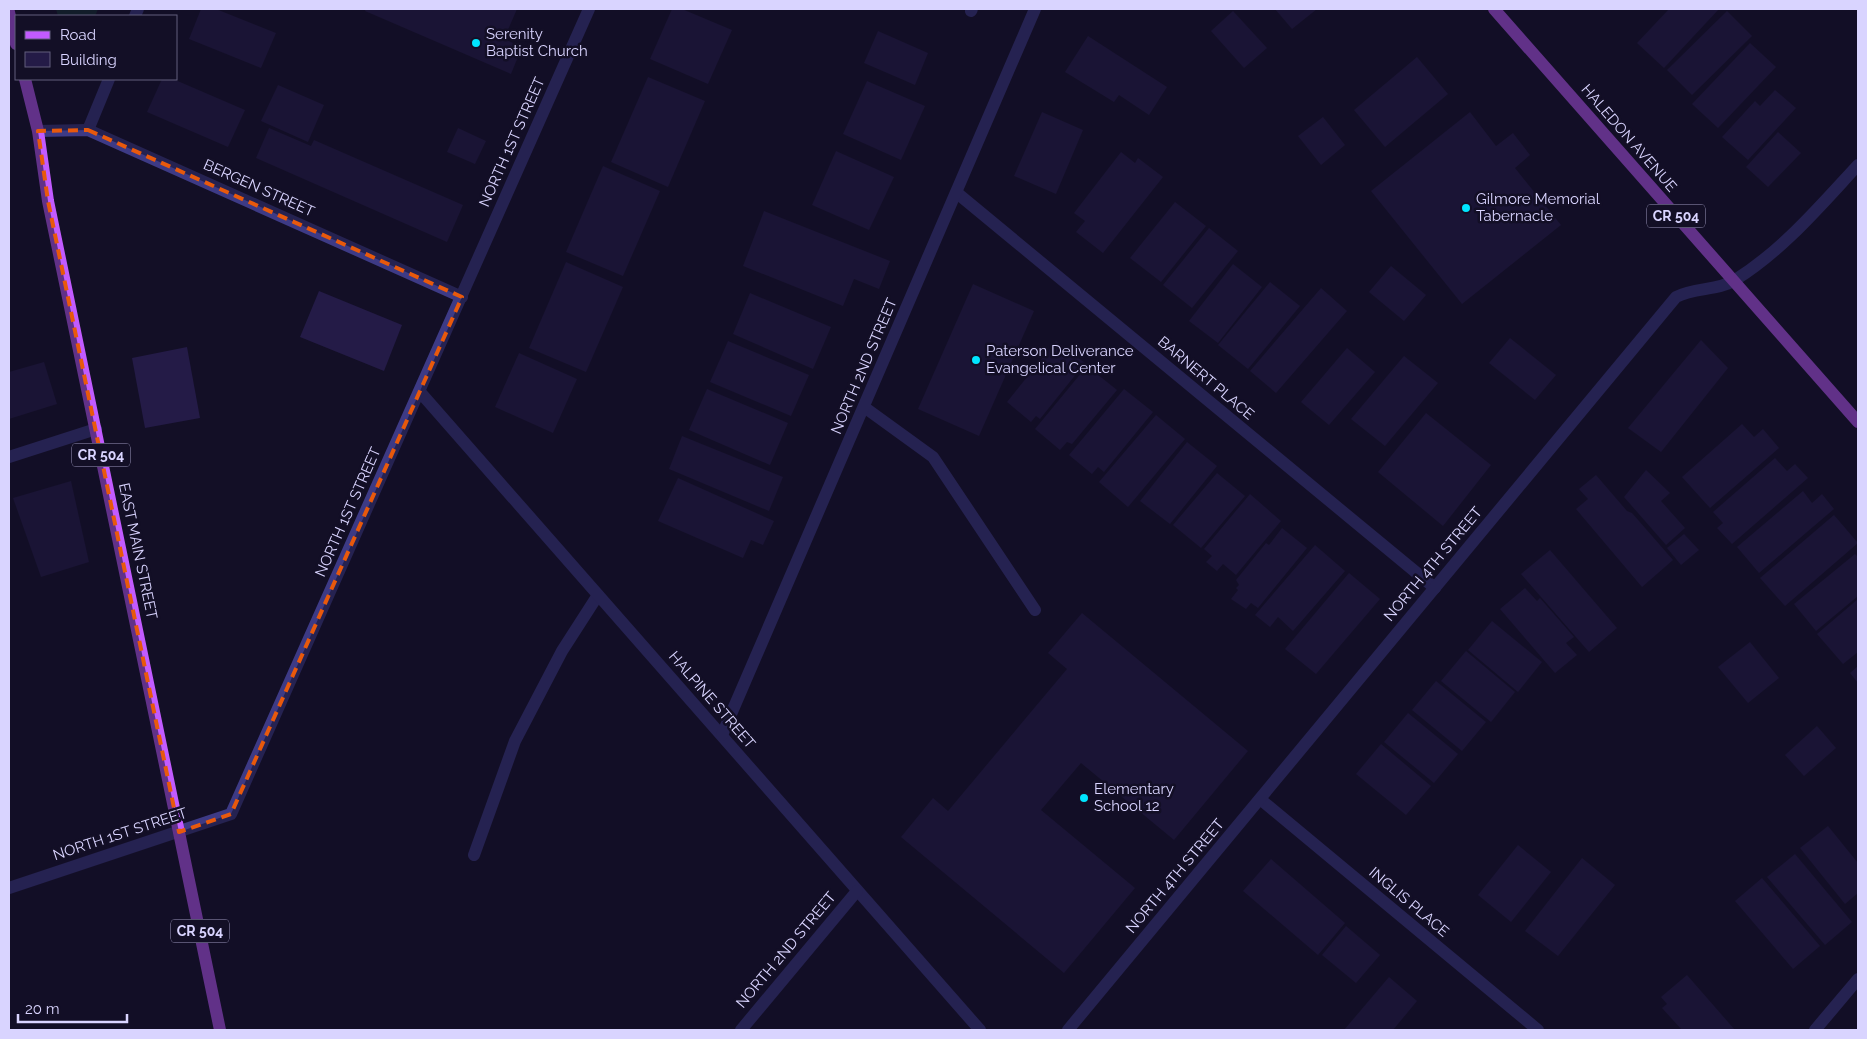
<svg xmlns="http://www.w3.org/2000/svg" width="1867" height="1039" viewBox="0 0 1867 1039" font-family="Raleway,sans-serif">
	<rect width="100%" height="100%" fill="#130f26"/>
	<!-- green -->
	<polygon fill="#12302f" points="56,9 98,9 95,16 58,16"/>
	<!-- building -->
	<g fill="#241b47">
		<polygon points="201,9 216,9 276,33 261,68 189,39"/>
		<polygon points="366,9 517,9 504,39 522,47 511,74 365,11"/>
		<polygon points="672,9 682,9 732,30 708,84 650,59"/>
		<polygon points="1275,9 1317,9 1292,29"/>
		<polygon points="1669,9 1719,9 1664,68 1637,43"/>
		<polygon points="1233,11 1267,48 1244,68 1211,31"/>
		<polygon points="1727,11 1752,36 1692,95 1667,70"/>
		<polygon points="878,31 928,53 915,85 864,63"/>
		<polygon points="1088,36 1167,87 1149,115 1119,95 1114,102 1065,72"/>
		<polygon points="1750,43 1776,67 1718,128 1692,104"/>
		<polygon points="1417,57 1448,94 1385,147 1354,110"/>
		<polygon points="648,77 705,101 668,187 611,162"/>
		<polygon points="162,79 173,79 245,110 228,147 147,112"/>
		<polygon points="867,81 925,106 901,160 843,134"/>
		<polygon points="278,85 324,105 308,142 261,121"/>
		<polygon points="1775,90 1796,108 1748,160 1722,137 1755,101 1760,106"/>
		<polygon points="1042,112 1083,130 1056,194 1014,176"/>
		<polygon points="1470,112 1496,146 1513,133 1530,155 1515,168 1561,225 1462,304 1371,191"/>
		<polygon points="1323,117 1345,145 1321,165 1298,136"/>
		<polygon points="269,128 311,146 314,140 463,205 447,242 256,158"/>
		<polygon points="458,128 486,141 475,164 447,152"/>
		<polygon points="1778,132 1801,153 1768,187 1746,167"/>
		<polygon points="836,151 894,177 869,230 812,205"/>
		<polygon points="1121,152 1135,163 1138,158 1163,177 1103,253 1076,232 1085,221 1074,213"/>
		<polygon points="603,166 660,191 623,276 566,252"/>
		<polygon points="1175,202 1206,226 1161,282 1130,258"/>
		<polygon points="764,211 890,261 879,289 854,279 843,306 743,266"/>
		<polygon points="1209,228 1238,251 1192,308 1163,285"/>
		<polygon points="566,262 623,287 586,372 529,348"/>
		<polygon points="1233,264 1262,287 1218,343 1189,321"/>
		<polygon points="1391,266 1426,295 1404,321 1369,292"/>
		<polygon points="1270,282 1300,306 1248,369 1218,345"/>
		<polygon points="973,284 1034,311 979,436 918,409"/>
		<polygon points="1321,288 1347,311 1276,393 1250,371"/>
		<polygon points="319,291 402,325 384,371 300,337"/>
		<polygon points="750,293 831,327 813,369 733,334"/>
		<polygon points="1510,338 1556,375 1535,400 1489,363"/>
		<polygon points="1701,340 1728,368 1661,452 1628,428"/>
		<polygon points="728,341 809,375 791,416 710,382"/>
		<polygon points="1056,341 1085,363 1040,419 1036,416 1031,422 1007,402"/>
		<polygon points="187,347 200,418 145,428 132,358"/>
		<polygon points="1347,348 1375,372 1329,425 1301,402"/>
		<polygon points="519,353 577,379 553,433 495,407"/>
		<polygon points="1404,356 1438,383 1385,446 1351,419"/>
		<polygon points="44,362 57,404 9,419 9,372"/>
		<polygon points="1087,366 1117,390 1072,444 1067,442 1060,450 1035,429"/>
		<polygon points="707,389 788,423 770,465 689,430"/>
		<polygon points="1124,389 1153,412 1104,472 1098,467 1092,474 1069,455"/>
		<polygon points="1426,413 1491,465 1443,526 1378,472"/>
		<polygon points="1156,415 1185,439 1128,507 1099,482"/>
		<polygon points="1742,424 1754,437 1763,429 1779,448 1710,508 1682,477"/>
		<polygon points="682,436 783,477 769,511 669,469"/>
		<polygon points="1187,442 1217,466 1170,524 1140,501"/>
		<polygon points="1775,458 1787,471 1795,464 1808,478 1732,544 1717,528 1723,523 1713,512"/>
		<polygon points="1646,470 1670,493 1661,501 1685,528 1666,545 1624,497"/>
		<polygon points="1217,473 1245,496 1201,548 1173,525"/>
		<polygon points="1596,475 1627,511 1632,513 1673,560 1642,587 1576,509 1588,499 1579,489"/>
		<polygon points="678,478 774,521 763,545 751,540 743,558 658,521"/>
		<polygon points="71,481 89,562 41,577 13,498"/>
		<polygon points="1803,491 1812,503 1822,494 1834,509 1759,573 1737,547"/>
		<polygon points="1250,494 1281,521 1236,575 1223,564 1217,571 1206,562 1212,556 1204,549"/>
		<polygon points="1834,515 1858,543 1785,606 1760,578"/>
		<polygon points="1282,528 1307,548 1258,608 1251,603 1246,609 1231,599 1238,590 1236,588 1239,585 1236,580 1266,543 1269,545"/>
		<polygon points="1684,534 1699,550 1681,565 1667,548"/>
		<polygon points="1315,545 1345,571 1293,631 1278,617 1270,627 1255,615"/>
		<polygon points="1550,550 1617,628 1589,652 1521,574"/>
		<polygon points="1855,554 1858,557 1858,596 1816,631 1794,604"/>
		<polygon points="1349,573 1380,599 1316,674 1285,649"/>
		<polygon points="1525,588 1537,601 1540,598 1574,637 1566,643 1577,655 1555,673 1500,609"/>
		<polygon points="1858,599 1858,652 1843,664 1817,634"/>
		<polygon points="1082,613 1248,751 1174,840 1081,763 1041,810 1135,888 1064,973 901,837 933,798 948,811 1067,669 1048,653"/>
		<polygon points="1492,621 1542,662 1518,692 1468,650"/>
		<polygon points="1750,642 1779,678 1748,703 1718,667"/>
		<polygon points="1466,651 1515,692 1491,722 1441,681"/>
		<polygon points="1858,666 1858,683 1850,673"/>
		<polygon points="1436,681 1486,722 1462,751 1412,710"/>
		<polygon points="1408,713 1458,754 1434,783 1384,742"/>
		<polygon points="1817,726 1836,748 1804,776 1785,755"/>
		<polygon points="1381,744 1431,786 1406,815 1356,774"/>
		<polygon points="1828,826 1858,863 1858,893 1845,904 1800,848"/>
		<polygon points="1518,845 1551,872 1511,922 1478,895"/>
		<polygon points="1795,854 1852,922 1825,945 1767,877"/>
		<polygon points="1582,858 1615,885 1558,956 1525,931"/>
		<polygon points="1271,859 1345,923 1318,955 1243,891"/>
		<polygon points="1762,878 1820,946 1793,969 1735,901"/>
		<polygon points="1346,926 1380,955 1356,983 1322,955"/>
		<polygon points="1687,975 1735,1030 1682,1030 1662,1008 1667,1004 1661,997"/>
		<polygon points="1389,977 1417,1001 1393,1030 1344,1030"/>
	</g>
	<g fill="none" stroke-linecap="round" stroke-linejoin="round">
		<!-- service -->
		<g stroke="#3d3a85" stroke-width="12">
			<polyline points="971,11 972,9"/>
			<polyline points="864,407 933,457 1035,610"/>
			<polyline points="474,855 515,741 562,651 598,595"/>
		</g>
		<!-- minor -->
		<g stroke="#3d3a85" stroke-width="12">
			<polyline points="135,16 138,9"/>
			<polyline points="88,130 109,79"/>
			<polyline points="38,131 88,130 462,297"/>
			<polyline points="957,193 1435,588"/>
			<polyline points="420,392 980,1030"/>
			<polyline points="9,457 96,429"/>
			<polyline points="722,735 1035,9"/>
			<polyline points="1260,799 1538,1030"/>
			<polyline points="9,888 231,814 589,9"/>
			<polyline points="741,1030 857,891"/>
			<path d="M1068,1030L1676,297C1695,287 1718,291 1735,280C1783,250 1820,206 1858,165"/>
			<polyline points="1815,1030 1858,979"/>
		</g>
		<!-- primary -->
		<g stroke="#c25bff" stroke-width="12">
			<polyline points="1494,9 1858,422"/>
			<polyline points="9,12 16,44"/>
			<polyline points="25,79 38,131 48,201 220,1030"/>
		</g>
	</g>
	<!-- marked area -->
	<path d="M0 0H1867V1039H0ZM88,130L462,297L231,814L179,832L48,201L38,131Z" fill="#130f26" fill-opacity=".55" fill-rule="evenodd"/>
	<path fill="none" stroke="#e8590c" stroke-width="4" stroke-dasharray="10 6" stroke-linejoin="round" d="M88,130L462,297L231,814L179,832L48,201L38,131Z"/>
	<!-- markers -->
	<g fill="#00e5ff" stroke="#130f26" stroke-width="2">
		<circle cx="476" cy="43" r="5"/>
		<circle cx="1466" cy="208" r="5"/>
		<circle cx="976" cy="360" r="5"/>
		<circle cx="1084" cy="798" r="5"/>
	</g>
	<g text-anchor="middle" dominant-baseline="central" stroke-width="5" stroke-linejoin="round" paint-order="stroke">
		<!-- shield labels -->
		<g fill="#130f26" stroke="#9e99be" stroke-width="1">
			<rect x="1647" y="204.5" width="58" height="23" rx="4"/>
			<rect x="72" y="443.5" width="58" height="23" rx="4"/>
			<rect x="171" y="919.5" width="58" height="23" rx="4"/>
		</g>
		<g font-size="14" font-weight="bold" fill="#d9d4ff">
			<text x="1676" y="216">CR 504</text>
			<text x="101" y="455">CR 504</text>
			<text x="200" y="931">CR 504</text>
		</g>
		<!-- poi labels -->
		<g font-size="15" fill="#d9d4ff" stroke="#130f26" text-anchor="start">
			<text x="486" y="34">Serenity<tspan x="486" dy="17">Baptist Church</tspan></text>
			<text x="1476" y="199">Gilmore Memorial<tspan x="1476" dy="17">Tabernacle</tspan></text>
			<text x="986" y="351">Paterson Deliverance<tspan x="986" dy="17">Evangelical Center</tspan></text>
			<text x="1094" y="789">Elementary<tspan x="1094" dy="17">School 12</tspan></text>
		</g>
		<!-- street labels -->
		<g font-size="15" fill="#d9d4ff" stroke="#130f26">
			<text transform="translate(1629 138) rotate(49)">HALEDON AVENUE</text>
			<text transform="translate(512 142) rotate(-66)">NORTH 1ST STREET</text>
			<text transform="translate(259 188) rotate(24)">BERGEN STREET</text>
			<text transform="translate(864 366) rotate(-67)">NORTH 2ND STREET</text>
			<text transform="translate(1206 378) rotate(40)">BARNERT PLACE</text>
			<text transform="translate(348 512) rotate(-66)">NORTH 1ST STREET</text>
			<text transform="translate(138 551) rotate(78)">EAST MAIN STREET</text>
			<text transform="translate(1433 564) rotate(-50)">NORTH 4TH STREET</text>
			<text transform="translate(712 700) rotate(49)">HALPINE STREET</text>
			<text transform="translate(120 834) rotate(-18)">NORTH 1ST STREET</text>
			<text transform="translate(1175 876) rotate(-50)">NORTH 4TH STREET</text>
			<text transform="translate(1409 902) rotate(40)">INGLIS PLACE</text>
			<text transform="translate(786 950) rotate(-50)">NORTH 2ND STREET</text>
		</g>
	</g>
	<!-- border -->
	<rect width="1867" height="1039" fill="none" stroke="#d9d4ff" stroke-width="20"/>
	<!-- legend -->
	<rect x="15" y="15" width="162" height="65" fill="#130f26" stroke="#625e7d"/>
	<rect x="25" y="31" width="25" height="8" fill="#c25bff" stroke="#625e7d"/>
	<text x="60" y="40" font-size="15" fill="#d9d4ff">Road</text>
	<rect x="25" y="52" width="25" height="15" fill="#241b47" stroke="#625e7d"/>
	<text x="60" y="65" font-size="15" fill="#d9d4ff">Building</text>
	<!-- scale -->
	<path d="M18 1014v8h109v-8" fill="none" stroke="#d9d4ff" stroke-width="2.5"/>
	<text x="25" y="1014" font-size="15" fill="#d9d4ff" stroke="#130f26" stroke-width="4" paint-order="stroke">20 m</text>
</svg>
